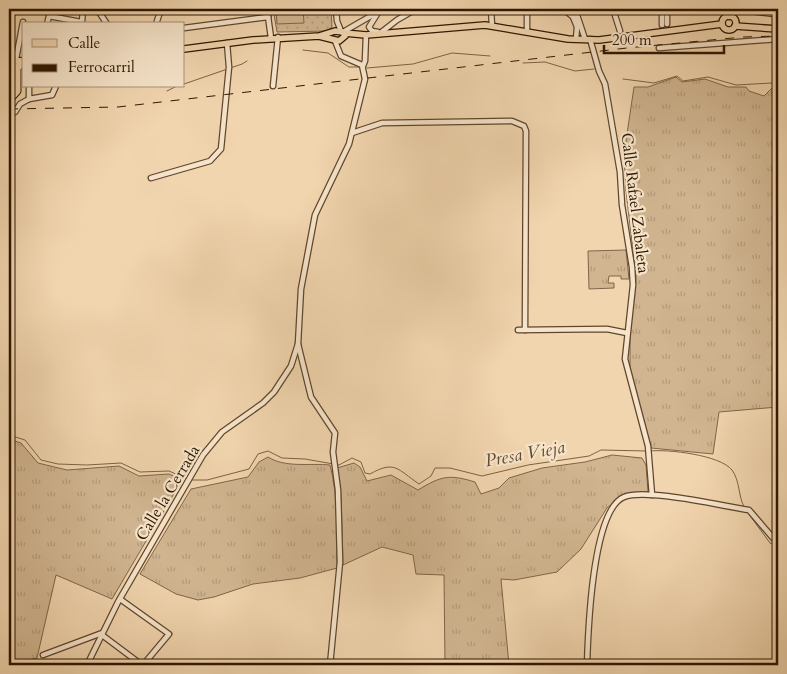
<svg xmlns="http://www.w3.org/2000/svg" width="787" height="674" viewBox="0 0 787 674" font-family="Cardo,serif">
	<defs>
		<pattern id="grass-tufts" width="24" height="20" patternUnits="userSpaceOnUse" patternTransform="scale(1.25)"><rect width="24" height="20" fill="#d0b590"/><path d="M3 7l-1-3M5 7V3M7 7l1-3M15 17l-1-3M17 17v-4M19 17l1-3" fill="none" stroke="#b39b7a"/></pattern>
		<pattern id="park-dots" width="8" height="8" patternUnits="userSpaceOnUse" patternTransform="scale(1.25)"><rect width="8" height="8" fill="#d0b590"/><path d="M2 2h.1M6 6h.1" fill="none" stroke="#b39b7a" stroke-width="1.8" stroke-linecap="round"/></pattern>
	</defs>
	<rect width="100%" height="100%" fill="#f1d5ae"/>
	<filter id="stains"><feTurbulence type="fractalNoise" baseFrequency=".004" numOctaves="4"/><feColorMatrix values="0 0 0 0 .2 0 0 0 0 .09 0 0 0 0 .02 0 0 0 .5 -.17"/></filter>
	<radialGradient id="worn" r=".72"><stop offset=".6" stop-color="#630" stop-opacity="0"/><stop offset="1" stop-color="#630" stop-opacity=".3"/></radialGradient>
	<!-- grass -->
	<g fill="url(#grass-tufts)" stroke="#7f6648">
		<polygon points="676,77 682,82 705,79 728,87 746,87 749,91 764,96 778,82 778,407 719,412 713,454 651,448 630,373 630,336 636,277 626,191 624,154 634,87 648,87"/>
		<polygon points="626,250 629,279 621,279 621,276 609,276 608,283 614,283 614,288 589,289 588,251"/>
		<polygon points="9,439 21,443 38,463 67,470 119,466 139,476 169,474 182,480 112,599 56,575 37,658 9,665"/>
		<path d="M612,455L642,458L646,465L648,492L625,494L607,508L581,549L557,572L514,580L501,579L509,665H445L444,575L416,574L413,555L382,547L343,565L341,494L337,468L354,463L360,467L367,481L391,475L418,490C441,476 449,474 475,482L481,494L499,488L509,478L542,468L585,462Z"/>
		<path d="M268,457C285,468 310,463 330,465C339,498 336,534 337,568L300,578L253,584L214,597L198,600L176,594L140,574L191,489L248,477L259,462Z"/>
	</g>
	<!-- park -->
	<polygon fill="url(#park-dots)" stroke="#7f6648" points="273,9 331,9 332,27 327,31 277,32"/>
	<!-- garden -->
	<polygon fill="#d0b590" stroke="#7f6648" points="276,9 303,9 304,23 277,24"/>
	<g fill="none" stroke-linecap="round" stroke-linejoin="round">
		<!-- stream -->
		<g stroke="#7b6245" stroke-width="1">
			<polyline points="303,50 328,53 349,67 359,67"/>
			<polyline points="523,63 545,62 575,71 594,69"/>
			<polyline points="367,68 413,64 452,53 490,56"/>
			<polyline points="623,79 654,83 677,76 683,81 708,77 736,85 772,83 778,80"/>
			<polyline points="184,84 242,64 247,61"/>
			<polyline points="167,91 177,86"/>
			<polyline points="9,435 25,440 41,460 58,464 87,465 121,463 140,472 169,471 187,479"/>
			<path d="M650,451C668,449 720,455 732,470C740,481 738,495 744,507"/>
			<path d="M191,480H207L249,469L258,454L268,451L282,458L305,459L339,465L352,458L361,462L365,473L370,474C395,460 397,469 419,484L431,476L435,468H450L482,476L528,465L589,456L601,450L646,451"/>
			<polyline points="748,513 770,543 778,546"/>
		</g>
		<defs>
			<g id="minor">
				<polyline points="97,9 107,24"/>
				<polyline points="261,9 268,17"/>
				<polyline points="267,9 271,38"/>
				<polyline points="336,9 337,21 341,31"/>
				<polyline points="491,9 492,26"/>
				<polyline points="527,9 527,32"/>
				<polyline points="563,9 576,19"/>
				<polyline points="575,9 585,39"/>
				<polyline points="613,9 620,31"/>
				<polyline points="667,9 667,24"/>
				<polyline points="729,9 729,17"/>
				<polyline points="733,9 774,14 774,9"/>
				<polyline points="573,17 577,27 576,39"/>
				<polyline points="82,22 83,9"/>
				<polyline points="47,24 49,16 81,22"/>
				<polyline points="156,24 161,9"/>
				<polyline points="662,25 662,9"/>
				<polyline points="184,28 268,17"/>
				<polyline points="343,32 383,9"/>
				<polyline points="378,32 372,31 369,27 379,11"/>
				<polyline points="379,34 397,20 416,9"/>
				<polyline points="590,39 599,71 605,84 620,172 622,205 632,267 633,285 625,359 648,446 652,495"/>
				<polyline points="659,48 778,39"/>
				<polyline points="16,59 23,22"/>
				<polyline points="363,66 365,61 366,35"/>
				<polyline points="29,86 29,99 52,95 56,86"/>
				<polyline points="273,86 278,37"/>
				<polyline points="9,114 15,112 20,104 29,99"/>
				<polyline points="352,133 382,123 512,121 524,126 526,131 525,330"/>
				<polyline points="151,178 210,161 221,149 229,67 227,43"/>
				<polyline points="518,330 607,329 627,333"/>
				<polyline points="298,344 311,397 335,433 333,452 338,490 340,562 330,665"/>
				<polyline points="120,599 169,634 143,665"/>
				<polyline points="102,635 142,665"/>
				<polyline points="43,655 102,633"/>
				<polyline points="87,665 118,602 203,455 222,432 263,403 274,392 291,366 298,344 301,289 315,215 349,144 365,79 362,65 341,56 335,41"/>
				<path d="M587,665C588,633 592,510 624,497C646,488 722,506 749,510L773,538L778,539"/>
			</g>
			<g id="major">
				<circle cx="729" cy="23" r="7"/>
				<polyline points="735,26 778,29"/>
				<polyline points="344,33 366,35 485,25 568,39 599,40 722,24"/>
				<polyline points="184,49 253,40 319,36 335,31 343,32 345,36 339,41 319,36"/>
				<polyline points="9,60 24,61"/>
			</g>
			<g id="highway">
				<polyline points="13,61 14,75"/>
				<polyline points="9,100 17,91 17,68 24,61"/>
			</g>
		</defs>
		<!-- minor casing -->
		<use href="#minor" stroke="#5f462c" stroke-width="7"/>
		<!-- major casing -->
		<use href="#major" stroke="#2e1600" stroke-width="8"/>
		<!-- highway casing -->
		<use href="#highway" stroke="#2e1600" stroke-width="9"/>
		<!-- minor -->
		<use href="#minor" stroke="#f6e4ca" stroke-width="4.5"/>
		<!-- major -->
		<use href="#major" stroke="#f1d5ae" stroke-width="5.5"/>
		<!-- highway -->
		<use href="#highway" stroke="#f1d5ae" stroke-width="7"/>
		<!-- rail -->
		<polyline stroke="#2e1600" stroke-width="1" stroke-dasharray="9 9" stroke-linecap="butt" points="9,109 118,107 627,48 743,37 778,36"/>
	</g>
	<g text-anchor="middle" dominant-baseline="central" stroke-width="4.5" stroke-linejoin="round" paint-order="stroke">
		<!-- street labels -->
		<g font-size="16" fill="#2e1600" stroke="#f6e4ca">
			<text transform="translate(635 203) rotate(83)">Calle Rafael Zabaleta</text>
			<text transform="translate(168 493) rotate(-59)">Calle la Cerrada</text>
		</g>
		<!-- water labels -->
		<g font-size="18" font-style="italic" fill="#62482e" stroke="#f6e4ca">
			<text transform="translate(525 454) rotate(-10)">Presa Vieja</text>
		</g>
	</g>
	<!-- margin -->
	<rect width="787" height="674" fill="none" stroke="#f1d5ae" stroke-width="30"/>
	<rect x="10" y="10" width="767" height="654" fill="none" stroke="#2e1600" stroke-width="2.5"/>
	<rect x="15" y="15" width="757" height="644" fill="none" stroke="#2e1600"/>
	<!-- legend -->
	<rect x="22" y="22" width="162" height="65" fill="#f6e4ca" stroke="#a69279"/>
	<rect x="32" y="39" width="25" height="8" fill="#f1d5ae" stroke="#a69279"/>
	<text x="68" y="48" font-size="15" fill="#2e1600">Calle</text>
	<rect x="32" y="64" width="25" height="8" fill="#2e1600" stroke="#a69279"/>
	<text x="68" y="72" font-size="15" fill="#2e1600">Ferrocarril</text>
	<!-- scale -->
	<path d="M604 45v8h120v-8" fill="none" stroke="#2e1600" stroke-width="2.5"/>
	<text x="612" y="45" font-size="15" fill="#2e1600" stroke="#f6e4ca" stroke-width="4" paint-order="stroke">200 m</text>
	<rect width="100%" height="100%" filter="url(#stains)"/>
	<rect width="100%" height="100%" fill="url(#worn)"/>
</svg>
